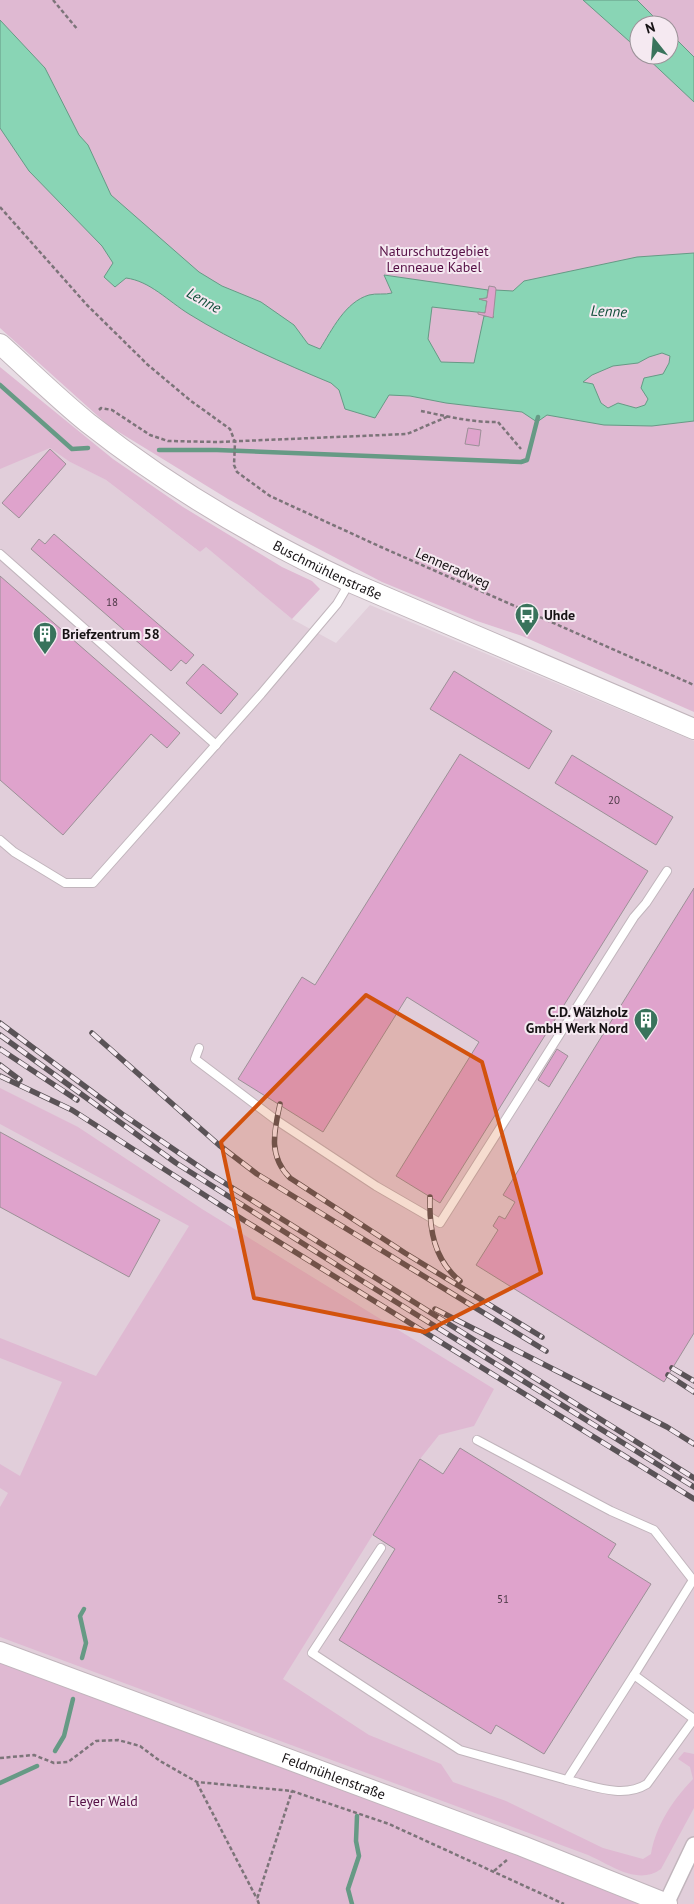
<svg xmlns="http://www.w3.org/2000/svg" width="694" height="1904" viewBox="0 0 694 1904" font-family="'PT Sans',sans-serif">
	<rect width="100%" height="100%" fill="#e8dce4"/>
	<!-- built -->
	<polygon fill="#e1ceda" points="0,408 70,462 106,480 200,552 205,546 292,619 336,643 370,605 694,741 694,1904 667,1904 0,1652"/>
	<!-- green -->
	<g fill="#dfb9d2" fill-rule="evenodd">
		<path d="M0,0H694V712L522,636L477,621L382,582L292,535L228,499L109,426L0,328ZM639,25H669V55H639Z"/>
		<polygon points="0,367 113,459 183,507 282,567 312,581 320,589 292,619 206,547 200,552 106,480 70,462 50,448 0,469"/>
		<path d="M0,1088L78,1127L202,1209L494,1389L474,1426L439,1435L420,1459L283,1679L369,1735L441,1764L453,1782L506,1801L603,1848L643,1859L651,1854C656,1825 673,1800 693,1779L690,1767L678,1759L684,1752L694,1754V1808L661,1869C638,1886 611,1865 588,1855L0,1637V1507L8,1493L0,1488V1464L20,1476L62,1382L0,1358V1338L96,1376L189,1226L0,1124Z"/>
		<polygon points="0,1652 667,1904 0,1904"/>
	</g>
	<!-- water -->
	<g fill="#89d5b5" stroke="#669a85" fill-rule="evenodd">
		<polygon points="583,0 637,0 662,25 639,25 639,50"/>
		<path d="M0,20L45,68L79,135L88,145L111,195L199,272L222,286L261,302L294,325L308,344L320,349C332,330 345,302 369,295C376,293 385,295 392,293L384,275L488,290L487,298L479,299L487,301L485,313L432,307L428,339L441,362L474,363L484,316L494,317L492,315L495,290L513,291L524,281L637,257L694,253V421L652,426L604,425L547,415L537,422L522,412L446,403L410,396L389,395L375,418L345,409L339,390L331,383C283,363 234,342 189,314C168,301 150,281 126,278L115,287L104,277L113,263L102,246L29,171L0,128ZM662,353L670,356L669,363L663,374L644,378L641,388L648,399L645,405L636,408L618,403L608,408L601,403L593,384L583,382L592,375L613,366L638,363L649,357Z"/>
		<polygon points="669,32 694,57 694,102 644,55 669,55"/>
	</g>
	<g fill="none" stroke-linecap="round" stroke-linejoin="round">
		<!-- stream -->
		<g stroke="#669a85" stroke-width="4.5">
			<polyline points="0,385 72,449 88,448"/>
			<polyline points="159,450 217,450 521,462 527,460 538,417"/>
			<polyline points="82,1658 86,1643 80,1616 84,1609"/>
			<polyline points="55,1751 64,1736 73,1699"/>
			<polyline points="0,1783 37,1766"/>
			<polyline points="352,1904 348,1889 359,1856 356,1841 357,1816"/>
		</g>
	</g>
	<!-- building -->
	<g fill="#dfa3cc" stroke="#9c9097">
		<polygon points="489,286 495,287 496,289 493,318 478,314 478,312 485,313 487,301 479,299 487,298"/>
		<polygon points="468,428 481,430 479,446 465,444"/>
		<polygon points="50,449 66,464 19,518 2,503"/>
		<polygon points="54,534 194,655 186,664 181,660 171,671 31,549 39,539 45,544"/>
		<polygon points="0,576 180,733 167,748 151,734 63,835 0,780"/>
		<polygon points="203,664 238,694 221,714 186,683"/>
		<polygon points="454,671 552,731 529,769 430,709"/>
		<polygon points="460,754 648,871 440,1203 396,1176 479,1042 407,997 323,1132 238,1079 302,977 315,985"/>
		<polygon points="572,755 673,817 656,845 555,783"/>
		<polygon points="694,888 694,1333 664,1382 476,1265 498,1230 493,1226 499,1216 505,1219 515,1202 503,1195"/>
		<polygon points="557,1049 568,1056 549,1087 538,1080"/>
		<polygon points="0,1132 160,1220 129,1277 0,1207"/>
		<polygon points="460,1448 616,1544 608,1557 651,1584 544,1754 496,1725 491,1734 339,1640 395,1549 373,1535 420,1459 443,1474"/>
	</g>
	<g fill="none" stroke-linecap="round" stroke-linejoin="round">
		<defs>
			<g id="lane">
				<polyline points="0,554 216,745"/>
				<polyline points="0,840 14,852 65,883 93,883 261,694 337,604 350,582"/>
				<polyline points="199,1048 195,1059 276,1120 376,1186 440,1223 634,917 646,903 667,871"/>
				<polyline points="477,1440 611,1511 654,1530 693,1580 634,1675 694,1719"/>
				<polyline points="381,1548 312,1653 460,1750 567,1780 634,1675"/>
				<path d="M567,1780C593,1786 623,1799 647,1784L694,1719"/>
			</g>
			<polyline id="street" points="666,1904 694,1845"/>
			<g id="secondary">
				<path id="s1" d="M0,344C29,370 57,398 88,423C168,486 257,539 350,582L694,729"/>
				<path id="s2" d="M0,1652L522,1846L667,1904"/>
			</g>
		</defs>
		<!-- lane casing -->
		<use href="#lane" stroke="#c1b5bc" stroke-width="10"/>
		<!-- street casing -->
		<use href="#street" stroke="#c1b5bc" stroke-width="18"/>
		<!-- secondary casing -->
		<use href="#secondary" stroke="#c1b5bc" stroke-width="22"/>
		<!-- path -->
		<g stroke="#7c7479" stroke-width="2.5" stroke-dasharray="4 2.5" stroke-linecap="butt">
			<polyline points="53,0 78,30"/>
			<polyline points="0,207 87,305 148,365 191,401 230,429 235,442 234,465 237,472 270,496 381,547 694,685"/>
			<polyline points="99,410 101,408 112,410 150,435 168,441 218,442 407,434 449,416"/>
			<path d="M421,411C445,416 475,423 498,422L521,449"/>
			<polyline points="0,1758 34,1755 54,1763 68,1762 96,1741 118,1740 140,1746 160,1761 197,1782 292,1791 389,1824 564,1904"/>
			<polyline points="197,1783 257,1899"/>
			<polyline points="494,1871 508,1859"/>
			<polyline points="259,1904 257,1899 292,1791"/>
		</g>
		<!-- lane -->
		<use href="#lane" stroke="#fff" stroke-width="8"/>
		<!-- street -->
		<use href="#street" stroke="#fff" stroke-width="15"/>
		<!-- secondary -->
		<use href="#secondary" stroke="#fff" stroke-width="20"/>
		<defs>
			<g id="rail">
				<polyline points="0,1023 122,1114 207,1172 694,1478"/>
				<polyline points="92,1033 219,1145 257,1174 546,1351"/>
				<polyline points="0,1035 176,1163 351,1274 694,1487"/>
				<polyline points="0,1049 77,1100"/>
				<polyline points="0,1065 20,1080"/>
				<polyline points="0,1076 72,1110 245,1221 694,1499"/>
				<path d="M280,1104C274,1132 268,1156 290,1178L405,1253L542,1337"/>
				<path d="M430,1197C429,1229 434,1260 460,1281"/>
				<polyline points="435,1309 667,1427 694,1444"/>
				<polyline points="672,1368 694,1381"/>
				<polyline points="668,1375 694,1392"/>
			</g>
		</defs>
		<!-- rail casing -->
		<use href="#rail" stroke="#5a5357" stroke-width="5.5"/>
		<!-- rail -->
		<use href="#rail" stroke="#f5e9f1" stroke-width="4" stroke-dasharray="11" stroke-linecap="butt"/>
	</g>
	<!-- marked area -->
	<path fill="#d3520d" fill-opacity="0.2" stroke="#d3520d" stroke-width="4" stroke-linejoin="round" d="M366,995L482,1062L541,1273L425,1332L254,1298L221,1142Z"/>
	<!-- icons -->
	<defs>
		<symbol id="bus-pin" viewBox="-11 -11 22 30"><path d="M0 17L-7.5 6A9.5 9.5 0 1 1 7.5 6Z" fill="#39735c" stroke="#f5e9f1"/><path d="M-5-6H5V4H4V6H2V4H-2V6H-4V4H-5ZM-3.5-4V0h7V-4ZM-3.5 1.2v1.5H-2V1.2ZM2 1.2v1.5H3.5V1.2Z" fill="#fff"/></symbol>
		<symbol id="building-pin" viewBox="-11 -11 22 30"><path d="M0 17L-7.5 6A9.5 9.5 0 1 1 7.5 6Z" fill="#39735c" stroke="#f5e9f1"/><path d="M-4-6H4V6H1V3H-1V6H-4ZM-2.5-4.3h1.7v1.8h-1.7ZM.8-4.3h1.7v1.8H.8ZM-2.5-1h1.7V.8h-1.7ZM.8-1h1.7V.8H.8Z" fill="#fff"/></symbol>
	</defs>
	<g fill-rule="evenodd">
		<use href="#bus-pin" x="513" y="601" width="28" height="38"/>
		<use href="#building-pin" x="31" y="620" width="28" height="38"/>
		<use href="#building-pin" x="632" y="1006" width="28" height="38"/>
	</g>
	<g text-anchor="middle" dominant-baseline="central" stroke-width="4" stroke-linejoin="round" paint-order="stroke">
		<!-- number labels -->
		<g font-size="11" fill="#483642">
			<text x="112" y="602">18</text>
			<text x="614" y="800">20</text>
			<text x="503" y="1599">51</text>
		</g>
		<!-- park labels -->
		<g font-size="14" fill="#561046" stroke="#f5e9f1">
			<text x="434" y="251">Naturschutzgebiet<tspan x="434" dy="16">Lenneaue Kabel</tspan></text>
			<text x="103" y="1801">Fleyer Wald</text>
		</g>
		<!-- street labels -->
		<g font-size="14" fill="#161214" stroke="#f5e9f1">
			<text transform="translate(453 568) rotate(24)">Lenneradweg</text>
			<text stroke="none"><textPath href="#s1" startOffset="400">Buschmühlenstraße</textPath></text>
			<text stroke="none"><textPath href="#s2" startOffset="356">Feldmühlenstraße</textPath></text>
		</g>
		<!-- poi labels -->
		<g font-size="14" font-weight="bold" fill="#161214" stroke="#f5e9f1" text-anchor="start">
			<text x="544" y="615">Uhde</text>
			<text x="62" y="634">Briefzentrum 58</text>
			<text x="628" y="1012" text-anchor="end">C.D. Wälzholz<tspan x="628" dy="16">GmbH Werk Nord</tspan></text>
		</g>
		<!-- water labels -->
		<g font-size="15" font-style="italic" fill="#104e39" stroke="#f5e9f1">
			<text transform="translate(204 300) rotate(29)">Lenne</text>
			<text transform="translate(609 311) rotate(2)">Lenne</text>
		</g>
	</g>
	<!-- north arrow -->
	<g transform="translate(654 40) rotate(343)"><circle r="24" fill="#f5e9f1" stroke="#9c9399"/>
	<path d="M0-4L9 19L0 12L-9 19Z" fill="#39735c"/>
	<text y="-8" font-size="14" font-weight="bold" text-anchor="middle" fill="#161214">N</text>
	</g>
</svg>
